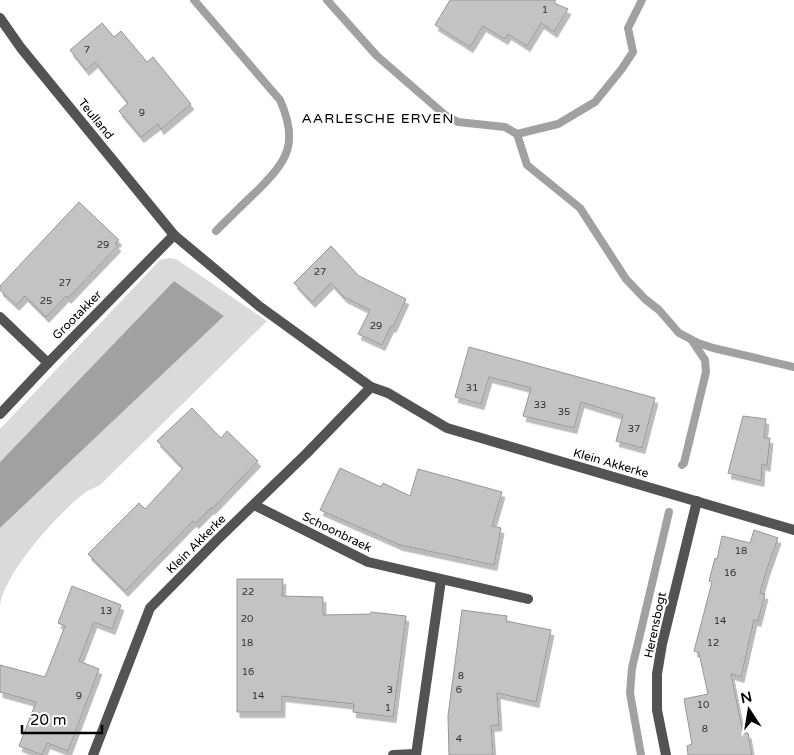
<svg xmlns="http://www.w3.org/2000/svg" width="794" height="755" viewBox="0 0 794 755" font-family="'Varela Round',sans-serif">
	<defs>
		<filter id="shadow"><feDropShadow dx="3" dy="5.5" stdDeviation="0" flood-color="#0004"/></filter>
	</defs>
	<rect width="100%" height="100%" fill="#fff"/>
	<!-- green -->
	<path fill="#dadada" d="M169,258L176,259L267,321L100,485C95,488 88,490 83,494C56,516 6,571 0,605V528L224,316L174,281L0,462V429L160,260Z"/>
	<!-- water -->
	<polygon fill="#a1a1a1" points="174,281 224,316 0,528 0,462"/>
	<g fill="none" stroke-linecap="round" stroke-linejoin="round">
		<!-- stream -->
		<g stroke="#a1a1a1" stroke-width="8">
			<path d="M194,0L280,100C299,143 288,160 257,191C243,204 230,217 216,231"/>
			<polyline points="327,0 377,56 445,115 458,122 505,127 517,134 527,165 580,208 626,279 645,299 659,310 679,333 698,343 713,348 794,367"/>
			<polyline points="517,134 558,124 595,102 621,70 633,52 628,28 642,0"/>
			<polyline points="682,465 684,463 706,372 705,360 693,342"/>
			<polyline points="641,755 630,693 632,668 669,512"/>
		</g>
	</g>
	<!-- building -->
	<g fill="#c3c3c3" stroke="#979797" filter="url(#shadow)">
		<polygon points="450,0 556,0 554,3 568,9 554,32 541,23 527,46 508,34 505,39 483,26 470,47 435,25"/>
		<polygon points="102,23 114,37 121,31 147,62 153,57 191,104 161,129 158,124 141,137 119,111 128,103 95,62 86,70 70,50"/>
		<polygon points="79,202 119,240 115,243 118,246 68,298 66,296 46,317 25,296 16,305 0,290 0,286"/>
		<polygon points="331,246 359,276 406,299 393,327 391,326 382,345 358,334 370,310 344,297 331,283 312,302 294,283"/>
		<polygon points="469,347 655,398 642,448 616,441 623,415 581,402 574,428 523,416 531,388 489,377 481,404 455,397"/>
		<polygon points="192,408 221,438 227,431 258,461 212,509 211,508 196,523 193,521 125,591 88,554 139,503 145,509 183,468 157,441"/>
		<polygon points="743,416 766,419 764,438 770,438 767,466 762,464 761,481 728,473"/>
		<polygon points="340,468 381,487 383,483 410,496 418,469 502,492 492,526 501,528 494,565 400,545 320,510"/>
		<polygon points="754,530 778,538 766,572 760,593 765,594 758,621 754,620 741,677 731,674 743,733 748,733 752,755 688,755 687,746 692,744 684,699 708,694 699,653 694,651 712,582 709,581 715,558 717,559 722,536 750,543"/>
		<polygon points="237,579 283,579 282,596 323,597 323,615 371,614 371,612 406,616 393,717 353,712 354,704 282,696 282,712 237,712"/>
		<polygon points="72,586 121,605 112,629 94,622 79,661 99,669 68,751 47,743 42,755 19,746 36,702 0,692 0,665 45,677 65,626 58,623"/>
		<polygon points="462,610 507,616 506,621 551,630 536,702 497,693 499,725 491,726 493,755 449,755 448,716"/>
	</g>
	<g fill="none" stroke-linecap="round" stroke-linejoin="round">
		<!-- street -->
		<g stroke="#535353" stroke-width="10">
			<polyline points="0,18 21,48 174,235 259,306 371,387 388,393 447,428 794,530"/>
			<polyline points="0,317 48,363"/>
			<polyline points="0,414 48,363 174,235"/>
			<polyline points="254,505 368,562 528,599"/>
			<polyline points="93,755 150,608 217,540 306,454 371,387"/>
			<polyline points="393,755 416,754"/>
			<polyline points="416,755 441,580"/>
			<polyline points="666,755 657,710 657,674 662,644 697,501"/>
		</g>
	</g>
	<g text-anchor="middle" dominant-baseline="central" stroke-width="4" stroke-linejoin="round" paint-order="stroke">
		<!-- number labels -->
		<g font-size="10" fill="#313131">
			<text x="545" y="10">1</text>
			<text x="87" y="50">7</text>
			<text x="142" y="113">9</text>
			<text x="103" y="245">29</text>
			<text x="320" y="272">27</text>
			<text x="65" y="283">27</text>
			<text x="46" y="301">25</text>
			<text x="376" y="326">29</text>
			<text x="472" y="388">31</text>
			<text x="540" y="405">33</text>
			<text x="564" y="412">35</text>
			<text x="634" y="429">37</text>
			<text x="741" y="551">18</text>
			<text x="730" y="573">16</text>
			<text x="248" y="592">22</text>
			<text x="106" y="611">13</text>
			<text x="247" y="619">20</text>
			<text x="720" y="621">14</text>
			<text x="247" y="643">18</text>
			<text x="713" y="643">12</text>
			<text x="248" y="672">16</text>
			<text x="461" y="676">8</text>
			<text x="390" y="690">3</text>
			<text x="459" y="690">6</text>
			<text x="79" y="696">9</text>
			<text x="258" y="696">14</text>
			<text x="703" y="705">10</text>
			<text x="388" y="708">1</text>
			<text x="705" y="729">8</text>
			<text x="459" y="739">4</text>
		</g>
		<!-- street labels -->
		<g font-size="12" fill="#000" stroke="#fff">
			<text transform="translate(96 119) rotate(51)">Teulland</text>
			<text transform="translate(77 315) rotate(-45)">Grootakker</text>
			<text transform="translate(611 463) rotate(16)">Klein Akkerke</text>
			<text transform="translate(337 532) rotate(26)">Schoonbraek</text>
			<text transform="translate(196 544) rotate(-45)">Klein Akkerke</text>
			<text transform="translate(655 625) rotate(-78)">Herensbogt</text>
		</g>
		<!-- neighbourhood labels -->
		<g font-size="14" letter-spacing="1" fill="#000" stroke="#fff">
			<text x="378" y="118">AARLESCHE ERVEN</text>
		</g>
	</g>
	<!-- north arrow -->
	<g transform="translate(749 710) rotate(348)" stroke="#ffffff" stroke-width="4" paint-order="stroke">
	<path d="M0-4L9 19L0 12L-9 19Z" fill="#000000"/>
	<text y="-8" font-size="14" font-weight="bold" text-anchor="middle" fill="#000000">N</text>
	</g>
	<!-- scale -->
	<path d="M22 725v8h80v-8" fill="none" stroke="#000000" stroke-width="2.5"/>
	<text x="30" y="725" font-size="15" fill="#000000" stroke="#ffffff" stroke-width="4" paint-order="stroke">20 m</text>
</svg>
